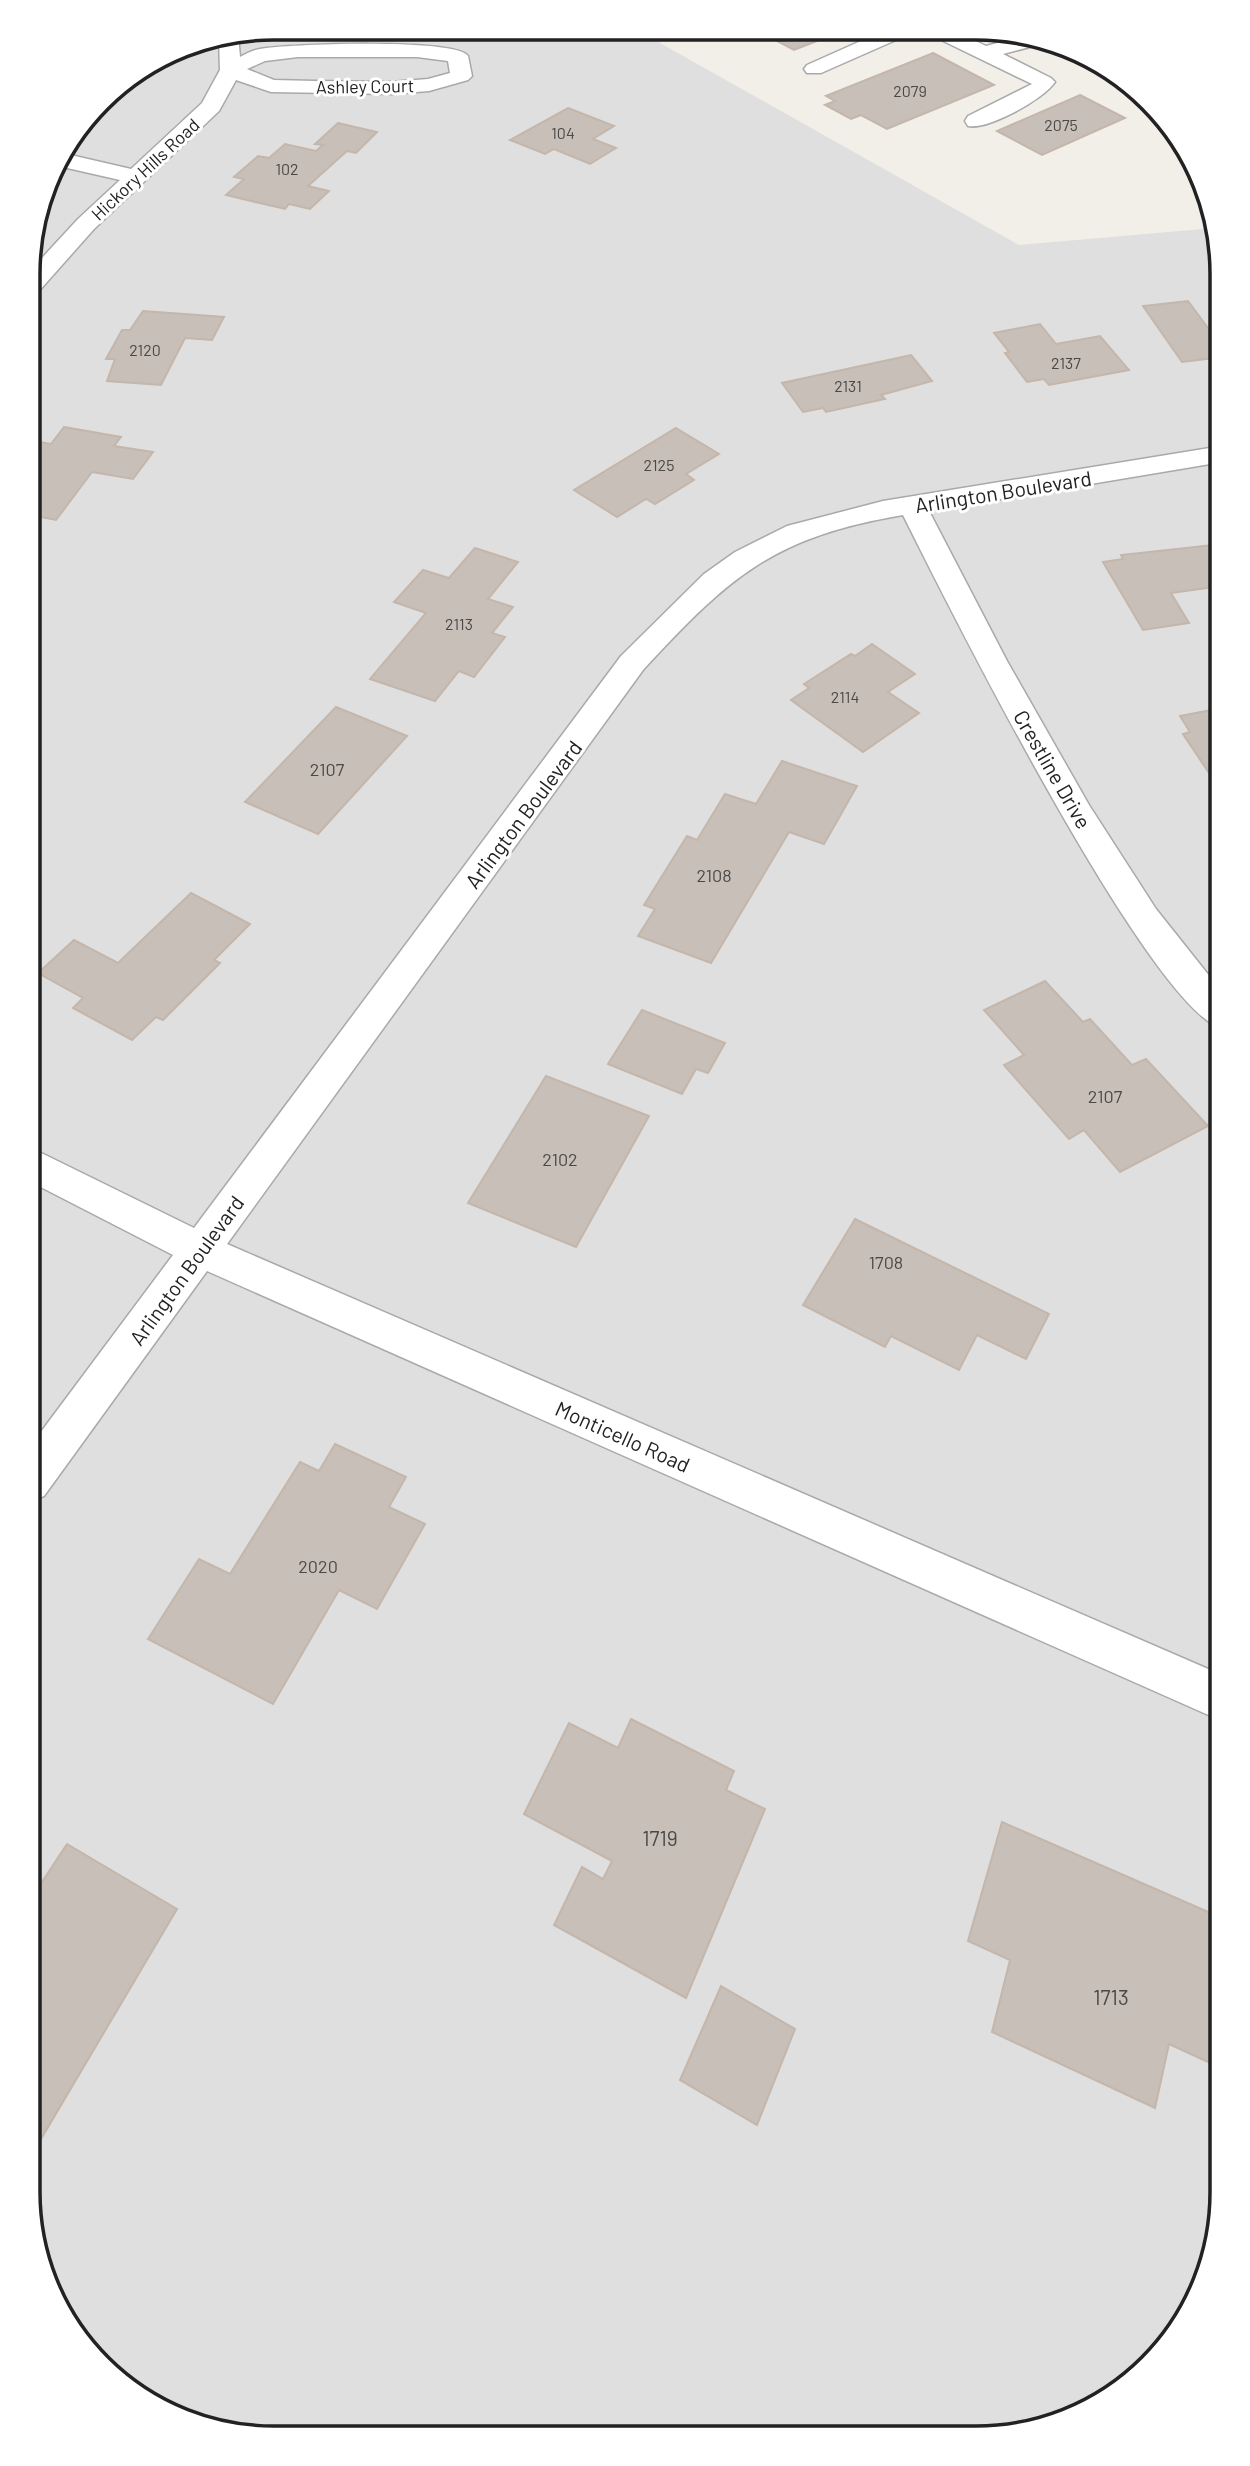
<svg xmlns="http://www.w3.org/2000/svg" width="1250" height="2466" viewBox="0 0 1250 2466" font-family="Barlow,sans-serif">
	<rect width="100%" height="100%" fill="#f2efe9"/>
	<!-- residential -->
	<polygon fill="#e0dfdf" points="274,28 637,30 1019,245 1214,228 1222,274 1221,2208 1203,2286 1171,2342 1113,2396 1055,2425 976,2438 242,2436 180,2419 112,2377 41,2271 28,2192 30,242 54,165 112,89 180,47"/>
	<!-- building -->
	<g fill="#c7bfb8" stroke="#c4b6ab" stroke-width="2">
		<polygon points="758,31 840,32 794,50"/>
		<polygon points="933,53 994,85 887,129 861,115 851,119 825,105 835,101 826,96"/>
		<polygon points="1080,95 1125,118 1042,155 997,131"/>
		<polygon points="568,108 614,126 593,139 616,148 590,164 554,149 545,154 510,140"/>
		<polygon points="338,123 377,132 356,153 347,151 308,186 329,191 310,209 289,204 285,209 226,195 244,179 234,177 258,156 269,158 285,144 316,151 323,145 315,144"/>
		<polygon points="1188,301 1208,328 1222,326 1222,357 1182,362 1143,306"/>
		<polygon points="143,311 224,317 212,340 185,338 161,385 107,381 115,359 106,359 122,330 130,330"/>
		<polygon points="1040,324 1056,344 1100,336 1129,370 1049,385 1044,379 1027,382 1005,353 1009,352 994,333"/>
		<polygon points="911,355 932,381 881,395 885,399 826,412 823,408 803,412 782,383"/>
		<polygon points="64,427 121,437 114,446 153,452 133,479 92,472 56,520 30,515 30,454 40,442 51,444"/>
		<polygon points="676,428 719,454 686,474 694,480 655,504 646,499 617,517 574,490"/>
		<polygon points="1213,545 1222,560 1222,586 1171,593 1189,623 1143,630 1103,562 1123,559 1121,555"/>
		<polygon points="475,548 518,562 488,599 513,607 492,633 505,637 474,677 459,671 435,701 370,679 426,613 394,602 423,570 449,578"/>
		<polygon points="872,644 915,674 888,692 919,713 863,752 791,700 809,688 804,684 851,654 855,656"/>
		<polygon points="336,707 407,736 318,834 245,802"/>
		<polygon points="1222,708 1222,787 1219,788 1183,734 1190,732 1180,716"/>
		<polygon points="782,761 857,786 824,844 789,832 711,963 638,936 655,909 644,905 687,836 697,840 725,794 756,804"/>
		<polygon points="191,893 250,924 214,960 220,963 163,1020 156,1017 132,1040 73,1008 83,998 38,973 74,940 118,963"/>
		<polygon points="1045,981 1083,1022 1090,1019 1132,1065 1146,1059 1208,1126 1120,1172 1084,1130 1069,1139 1004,1065 1024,1055 984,1010"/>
		<polygon points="642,1010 725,1043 708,1073 696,1069 682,1094 608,1064"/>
		<polygon points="546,1076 649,1116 576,1247 468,1203"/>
		<polygon points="855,1219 1049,1314 1026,1359 977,1335 959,1370 891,1336 885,1347 803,1305"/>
		<polygon points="335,1444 406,1477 389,1507 425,1524 377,1609 339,1590 273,1704 148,1639 199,1559 230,1574 300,1462 319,1471"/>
		<polygon points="631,1719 734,1771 726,1790 765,1809 686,1998 554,1925 582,1867 603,1879 612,1861 524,1814 569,1723 618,1748"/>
		<polygon points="1002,1822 1222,1918 1221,2068 1169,2044 1155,2108 992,2032 1010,1960 968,1941"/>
		<polygon points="67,1844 177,1909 28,2161 28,1903"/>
		<polygon points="721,1986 795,2029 757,2125 680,2080"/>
	</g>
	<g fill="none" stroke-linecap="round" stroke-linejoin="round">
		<defs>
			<g id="minor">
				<polygon points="881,32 908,32 905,36 821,73 807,73 804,69 807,65"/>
				<path d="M930,32H957L986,46L1028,35L1045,43L1003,54L1051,78L1055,82C1044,99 988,130 968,126L965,121L968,116L1032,84L933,36Z"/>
				<path d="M238,35L240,57C246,54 253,50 260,49C287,44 456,38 468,56L472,76L468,80L429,91L391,94L271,92L236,80L219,111L94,229L39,291L30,293V271L78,219L120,180L54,165L62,153L131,169L202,103L220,70L219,39ZM298,57H417L448,61L450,73L428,79L391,82L314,81L274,80L247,69L265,61Z"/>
				<path d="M1222,446V462L929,511L1007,661L1089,805L1156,909L1222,992V1029C1147,1004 946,601 903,515C773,537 730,576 643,670L227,1244L1222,1675V1721L207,1271L44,1496L29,1502V1448L173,1255L29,1181V1147L194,1228L621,656L704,574L735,552L787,526L883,501Z"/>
			</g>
		</defs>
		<!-- minor casing -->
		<use href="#minor" stroke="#a9a9a9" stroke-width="3"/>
		<!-- minor -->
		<use href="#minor" fill="#fff" fill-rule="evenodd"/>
	</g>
	<g text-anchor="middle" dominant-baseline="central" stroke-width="6" stroke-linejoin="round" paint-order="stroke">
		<!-- far-number labels -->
		<g font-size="16" fill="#4b4948">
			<text x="910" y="90">2079</text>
			<text x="1061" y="124">2075</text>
			<text x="563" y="132">104</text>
			<text x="287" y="168">102</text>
			<text x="145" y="349">2120</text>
			<text x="1066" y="362">2137</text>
			<text x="848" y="385">2131</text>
			<text x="659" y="464">2125</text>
			<text x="459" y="623">2113</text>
			<text x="845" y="696">2114</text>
		</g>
		<!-- far-street labels -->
		<g font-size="18" fill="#222" stroke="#fff">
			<text transform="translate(365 86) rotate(-1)">Ashley Court</text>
			<text transform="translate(145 169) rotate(-43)">Hickory Hills Road</text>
		</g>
		<!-- number labels -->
		<g font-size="18" fill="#4b4948">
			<text x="327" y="769">2107</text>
			<text x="714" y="875">2108</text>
			<text x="1105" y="1096">2107</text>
			<text x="560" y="1159">2102</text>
			<text x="886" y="1262">1708</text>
			<text x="318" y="1566">2020</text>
		</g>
		<!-- street labels -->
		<g font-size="21" fill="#222" stroke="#fff">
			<text transform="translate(1003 491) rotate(-9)">Arlington Boulevard</text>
			<text transform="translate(1053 769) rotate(60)">Crestline Drive</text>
			<text transform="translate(523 814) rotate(-53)">Arlington Boulevard</text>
			<text transform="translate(186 1270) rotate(-54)">Arlington Boulevard</text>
			<text transform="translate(623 1436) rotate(24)">Monticello Road</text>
		</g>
		<!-- near-number labels -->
		<g font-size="21" fill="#4b4948">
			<text x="660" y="1837">1719</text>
			<text x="1111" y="1996">1713</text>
		</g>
	</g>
	<!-- crop -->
	<path d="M0 0H1250V2466H0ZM274 40H976A234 234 0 0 1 1210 274V2192A234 234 0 0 1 976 2426H274A234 234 0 0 1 40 2192V274A234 234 0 0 1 274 40Z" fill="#fff" fill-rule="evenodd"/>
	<path fill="none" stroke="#222" stroke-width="3.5" d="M274 40H976A234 234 0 0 1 1210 274V2192A234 234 0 0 1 976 2426H274A234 234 0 0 1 40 2192V274A234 234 0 0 1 274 40Z"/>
</svg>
